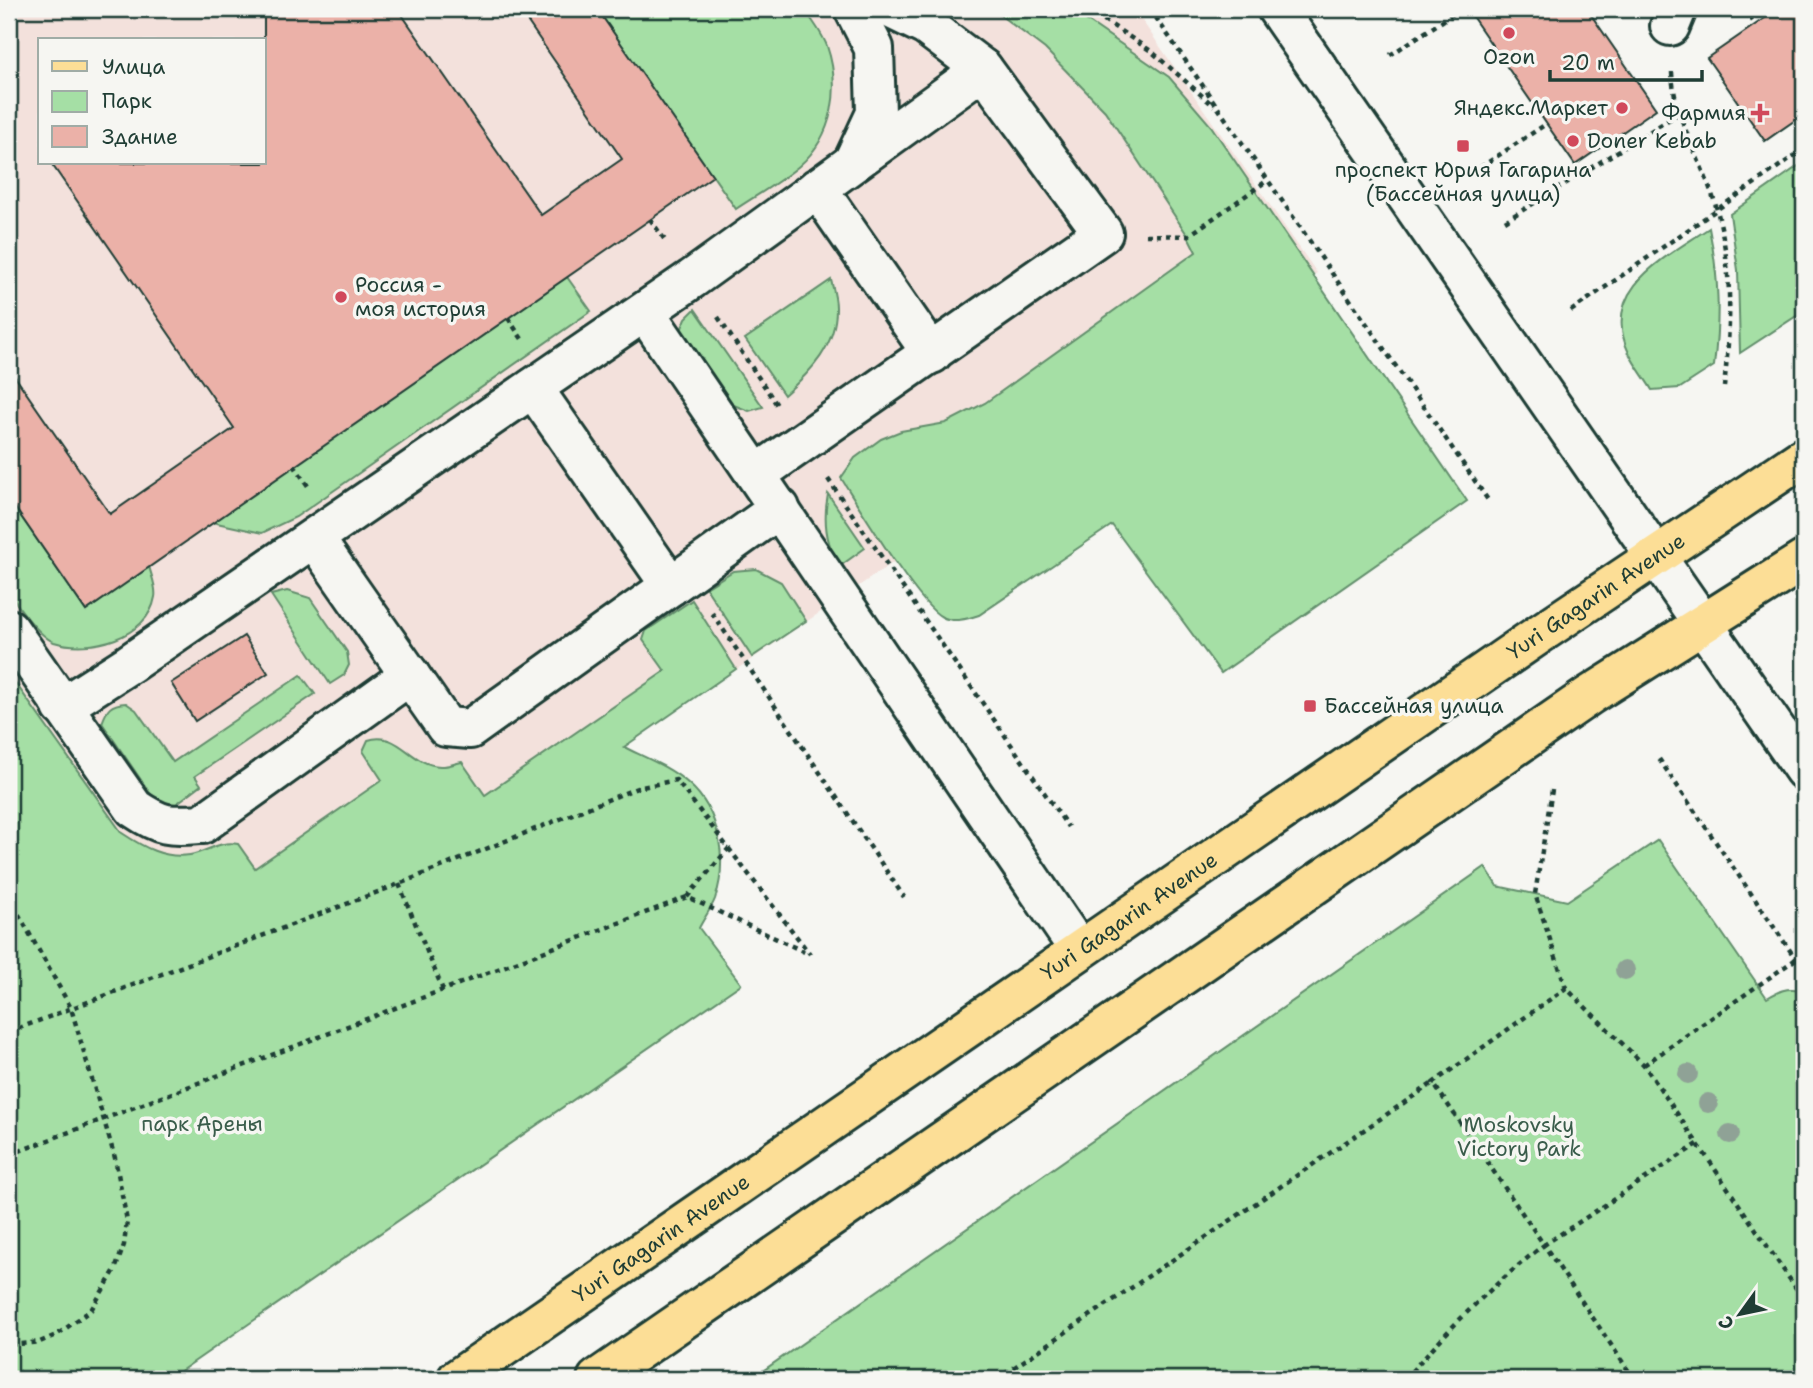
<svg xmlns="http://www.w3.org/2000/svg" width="1813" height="1388" viewBox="0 0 1813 1388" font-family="'Shantell Sans',sans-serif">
	<rect width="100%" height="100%" fill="#f6f6f2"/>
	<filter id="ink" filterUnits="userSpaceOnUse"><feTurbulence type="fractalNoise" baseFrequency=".0143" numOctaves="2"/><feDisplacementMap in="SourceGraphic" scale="14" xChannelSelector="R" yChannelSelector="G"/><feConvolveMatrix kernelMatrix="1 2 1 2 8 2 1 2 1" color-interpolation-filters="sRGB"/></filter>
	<g filter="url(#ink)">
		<!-- built -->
		<path fill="#f3e1dc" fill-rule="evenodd" d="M9,9H1134L1317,273L623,747L125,949L9,778ZM40,40H264V163H40Z"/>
		<!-- green -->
		<g fill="#a5dfa5" stroke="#628e6c" stroke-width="2">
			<path d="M597,9H804C812,20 822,33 827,46C841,87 834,136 799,166C780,182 757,195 736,209Z"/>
			<path d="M992,9H1070L1169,77L1211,126L1467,501L1221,673L1112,525L979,615C967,619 954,623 942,617C918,605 859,506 841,478L855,458L881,439L901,431L946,423L985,403L1196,252L1188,236L1105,111L1045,49Z"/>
			<polygon points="1804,162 1804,311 1740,353 1738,270 1730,214"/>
			<path d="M1709,228C1719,277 1720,316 1714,366L1680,388L1652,390C1645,378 1635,366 1629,353C1599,289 1665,258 1709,228Z"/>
			<polygon points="567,277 591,311 296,517 262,533 212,522"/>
			<path d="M831,280C833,288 836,298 836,307C837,345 811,372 784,395L745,339Z"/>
			<polygon points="695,309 763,407 749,411 731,404 681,330 686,318"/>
			<path d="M828,494L865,548L840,566C825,544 823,520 828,494Z"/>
			<path d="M9,499L86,611L149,566C151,575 157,588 155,597C148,638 90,653 54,642C40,637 15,604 9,590C5,578 9,515 9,499Z"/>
			<polygon points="756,569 781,582 806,621 752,657 706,588 733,571"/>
			<polygon points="287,591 310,598 347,652 349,665 344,675 330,684 271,595"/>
			<path d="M692,600L736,669L624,747C646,758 670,767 689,784C720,811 728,861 715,899C711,909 704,918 699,928L741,984L169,1379H9V674L122,833C143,847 164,859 190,855C207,852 220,840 238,844L255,868L382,780L363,751L368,740C399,730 410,765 440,766C446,767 455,763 462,762L485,795L665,671L643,640L646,631Z"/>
			<path d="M301,675L315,694L195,776L201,785L176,804L162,803L152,796L102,723C107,709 110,704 126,703L136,710L173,762Z"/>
			<path d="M1658,840L1767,998C1779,991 1786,987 1801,990L1804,995V1379H751L1485,867L1497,886L1567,901Z"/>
		</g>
		<!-- building -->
		<g fill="#ebb1a8" stroke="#1f3d34" stroke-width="2">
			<polygon points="264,9 398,9 541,215 622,159 519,9 597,9 713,176 86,611 9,499 9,368 110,514 234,428 51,163 264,163"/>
			<polygon points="1467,9 1587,9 1656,109 1575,165"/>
			<polygon points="1778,9 1804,9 1804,114 1765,141 1707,58"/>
			<polygon points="244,636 268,673 195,721 171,683"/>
		</g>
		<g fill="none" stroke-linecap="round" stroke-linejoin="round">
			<defs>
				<g id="minor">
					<polyline points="1277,9 1804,770"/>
					<polyline points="1670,26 1677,9"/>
					<polyline points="854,160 876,113 874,48 854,9"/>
					<polyline points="817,188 932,354"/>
					<polyline points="645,312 1079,950"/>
					<polyline points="533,388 671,586"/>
					<polyline points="757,474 1103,233 983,69 926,26 891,9"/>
					<polyline points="314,538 446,727 470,729 780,508"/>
					<path d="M9,629L134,808C162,827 169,826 202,824L410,675"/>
					<polyline points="62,707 129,664 692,279 983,69"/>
				</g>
				<g id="major">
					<path id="s1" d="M457,1379L1544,631L1804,457"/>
					<polyline points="597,1379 1590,695 1804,560"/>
				</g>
			</defs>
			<!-- minor casing -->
			<use href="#minor" stroke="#1f3d34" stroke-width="44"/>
			<!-- major casing -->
			<use href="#major" stroke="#1f3d34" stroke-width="44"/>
			<!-- path -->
			<g stroke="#1f3d34" stroke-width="4.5" stroke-dasharray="5 5" stroke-linecap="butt">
				<polyline points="1087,9 1151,51 1214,106"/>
				<polyline points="1150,9 1488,500"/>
				<polyline points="1744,9 1755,24"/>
				<polyline points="1390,55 1461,9"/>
				<path d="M1672,72C1674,122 1704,162 1717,210C1733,272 1731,324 1724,387"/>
				<polyline points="1472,173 1546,124"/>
				<polyline points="650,219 667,243"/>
				<polyline points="1505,221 1678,114"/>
				<polyline points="1146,235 1188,236 1268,180"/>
				<polyline points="1571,311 1804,149"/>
				<polyline points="718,317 777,405"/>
				<polyline points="508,318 522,339"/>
				<polyline points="294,465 308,486"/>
				<polyline points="828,479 1068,827"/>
				<polyline points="712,613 904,897"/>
				<polyline points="1659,759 1804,971"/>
				<polyline points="1552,790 1535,894 1566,988"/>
				<polyline points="399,884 443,990"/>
				<polyline points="9,897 71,1008 115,1158 127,1221 124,1245 115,1270 91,1310 58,1334 40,1342 9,1345"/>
				<polyline points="687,897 729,848"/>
				<polyline points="9,1032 399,884 637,788 676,780 810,954"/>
				<polyline points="1644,1065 1796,959"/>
				<polyline points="1698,1144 1544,1245 1433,1083 1566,988 1644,1065 1804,1300"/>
				<polyline points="9,1155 687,897 809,954"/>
				<polyline points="997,1379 1433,1083"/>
				<path d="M1405,1379C1447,1330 1493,1284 1544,1245L1634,1379"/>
			</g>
			<!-- minor -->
			<use href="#minor" stroke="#f6f6f2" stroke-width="38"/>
			<!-- major -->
			<use href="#major" stroke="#fcde96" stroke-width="38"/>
		</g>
		<!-- trees -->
		<g fill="#8fa296">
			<circle cx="1625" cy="970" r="10"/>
			<circle cx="1688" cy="1074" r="10"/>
			<circle cx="1708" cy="1103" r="10"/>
			<circle cx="1730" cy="1134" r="10"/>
		</g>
	</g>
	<!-- markers -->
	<g fill="#d1495b" stroke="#f6f6f2" stroke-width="2.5">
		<circle cx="1509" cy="33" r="7"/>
		<circle cx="1622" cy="108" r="7"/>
		<path d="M1756.5 102.5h7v7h7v7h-7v7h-7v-7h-7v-7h7z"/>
		<circle cx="1573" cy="141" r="7"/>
		<rect x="1456" y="139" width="14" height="14" rx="3.5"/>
		<circle cx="341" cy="297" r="7"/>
		<rect x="1303" y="699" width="14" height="14" rx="3.5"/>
	</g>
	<g text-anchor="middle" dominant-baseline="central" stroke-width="7" stroke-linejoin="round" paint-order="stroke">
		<!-- poi labels -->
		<g font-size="21" fill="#1f3d34" stroke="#f6f6f2" text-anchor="start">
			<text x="1509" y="57" text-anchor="middle">Ozon</text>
			<text x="1608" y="108" text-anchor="end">Яндекс.Маркет</text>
			<text x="1746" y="113" text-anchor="end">Фармия</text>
			<text x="1587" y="141">Doner Kebab</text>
			<text x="1463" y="170" text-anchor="middle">проспект Юрия Гагарина<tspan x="1463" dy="24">(Бассейная улица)</tspan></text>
			<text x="355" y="285">Россия -<tspan x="355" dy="24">моя история</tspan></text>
			<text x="1324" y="706">Бассейная улица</text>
		</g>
		<!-- street labels -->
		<g font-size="21" fill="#1f3d34" stroke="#f6f6f2">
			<text stroke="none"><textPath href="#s1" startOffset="1382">Yuri Gagarin Avenue</textPath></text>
			<text stroke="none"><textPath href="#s1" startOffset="816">Yuri Gagarin Avenue</textPath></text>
			<text stroke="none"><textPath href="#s1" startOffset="248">Yuri Gagarin Avenue</textPath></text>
		</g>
		<!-- park labels -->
		<g font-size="21" fill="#3a5d4b" stroke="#f6f6f2">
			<text x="202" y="1124">парк Арены</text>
			<text x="1519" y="1125">Moskovsky<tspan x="1519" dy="24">Victory Park</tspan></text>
		</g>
	</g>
	<!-- margin -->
	<rect width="1813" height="1388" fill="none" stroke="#f6f6f2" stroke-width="35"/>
	<rect x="18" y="18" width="1778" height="1353" fill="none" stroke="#1f3d34" stroke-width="2.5" filter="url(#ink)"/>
	<!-- legend -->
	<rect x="38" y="38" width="228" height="126" fill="#f6f6f2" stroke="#a0aca6" stroke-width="2"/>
	<rect x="52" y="61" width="35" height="10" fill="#fcde96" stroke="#a0aca6" stroke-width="2"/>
	<text x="102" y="74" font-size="21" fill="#1f3d34">Улица</text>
	<rect x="52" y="91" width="35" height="21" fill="#a5dfa5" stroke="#a0aca6" stroke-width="2"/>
	<text x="102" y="108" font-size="21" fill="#1f3d34">Парк</text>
	<rect x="52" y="126" width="35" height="21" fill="#ebb1a8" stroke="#a0aca6" stroke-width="2"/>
	<text x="102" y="144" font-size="21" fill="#1f3d34">Здание</text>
	<!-- north arrow -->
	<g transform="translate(1740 1314) rotate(237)" stroke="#f6f6f2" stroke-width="5" paint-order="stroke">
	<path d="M0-5L12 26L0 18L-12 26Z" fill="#1f3d34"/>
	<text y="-10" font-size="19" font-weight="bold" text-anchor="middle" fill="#1f3d34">С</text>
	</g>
	<!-- scale -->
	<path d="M1550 70v10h152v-10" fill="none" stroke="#1f3d34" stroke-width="3.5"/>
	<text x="1561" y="70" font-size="21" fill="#1f3d34" stroke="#f6f6f2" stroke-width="5" paint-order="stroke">20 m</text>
</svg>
